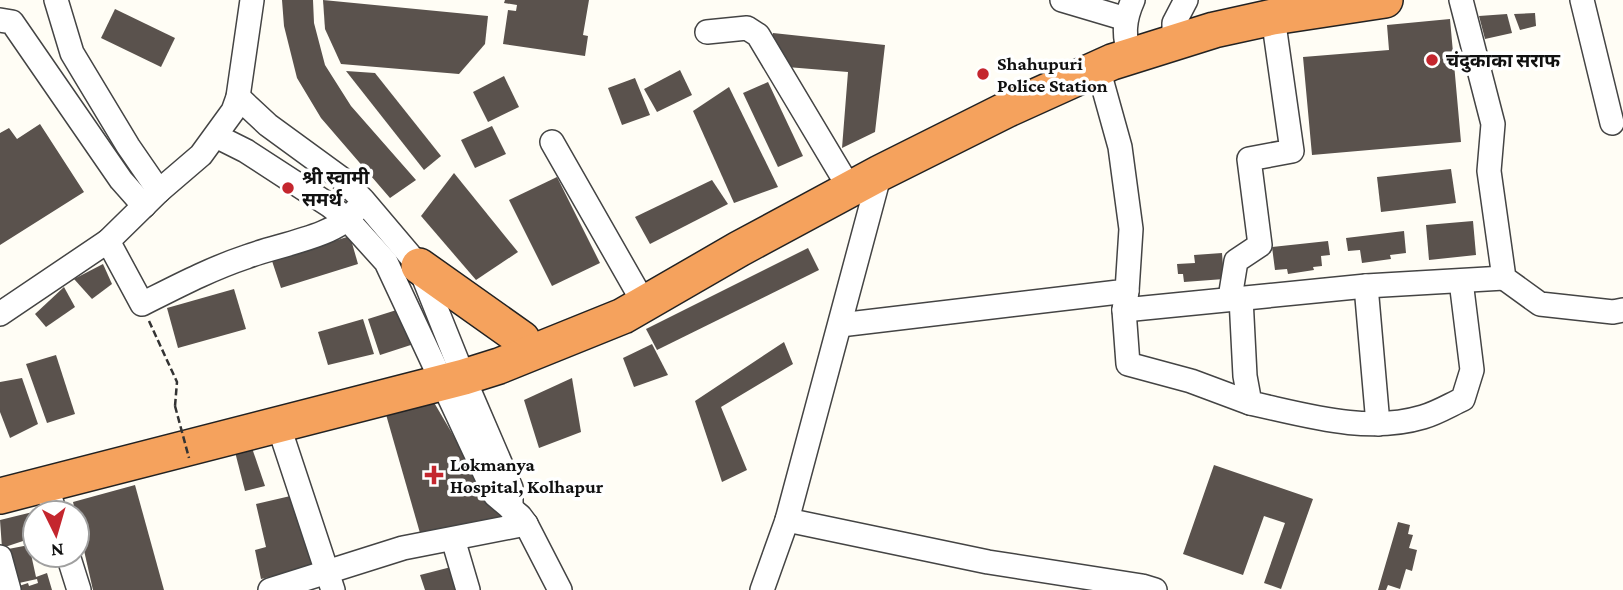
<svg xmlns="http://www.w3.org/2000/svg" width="1623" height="590" viewBox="0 0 1623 590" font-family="'Crimson Pro','Noto Sans Devanagari',serif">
	<rect width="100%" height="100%" fill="#fffdf5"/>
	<!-- building -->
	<g fill="#5a524d">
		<polygon points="282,0 313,0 314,23 325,65 351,106 416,180 390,198 321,118 297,78 284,26"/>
		<polygon points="323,0 488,16 485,44 459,74 341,64 325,29"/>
		<polygon points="505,0 589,0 583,35 588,36 585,56 503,44 508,10 516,11 517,5 504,3"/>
		<polygon points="115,9 175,38 161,67 101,38"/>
		<polygon points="1535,13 1536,26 1520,30 1514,14"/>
		<polygon points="1507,14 1512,33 1485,39 1479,16"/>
		<polygon points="1450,19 1461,142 1312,155 1303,57 1389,50 1387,25"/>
		<polygon points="773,33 885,45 875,132 842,148 848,72 787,67 771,49"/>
		<polygon points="680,70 692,95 657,112 644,89"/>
		<polygon points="346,71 375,73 441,156 424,170"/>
		<polygon points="504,76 519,107 488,122 473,92"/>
		<polygon points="635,78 650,115 622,125 608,88"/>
		<polygon points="768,82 803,156 778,167 743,93"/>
		<polygon points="729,87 778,187 734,203 693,111"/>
		<polygon points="40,124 84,192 0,245 0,133 9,128 17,139"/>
		<polygon points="492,126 506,154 475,168 461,140"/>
		<polygon points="1451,169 1456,203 1381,212 1377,177"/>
		<polygon points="454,173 518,252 476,280 421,216"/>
		<polygon points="557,177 600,263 552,286 509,200"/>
		<polygon points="712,180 728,204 650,244 635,217"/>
		<polygon points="1473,221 1476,255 1429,260 1426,225"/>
		<polygon points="1404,231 1406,253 1390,255 1391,259 1362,263 1360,250 1348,251 1346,238"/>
		<polygon points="350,236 358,264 281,288 272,261"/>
		<polygon points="1328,241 1330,255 1321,256 1322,266 1313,267 1314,270 1288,274 1287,269 1275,270 1272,247"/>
		<polygon points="808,248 819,270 657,350 646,329"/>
		<polygon points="1222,253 1224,279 1184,282 1183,274 1178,274 1177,264 1195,263 1194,255"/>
		<polygon points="103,264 112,284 92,299 74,279"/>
		<polygon points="64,287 75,307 46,327 35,314"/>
		<polygon points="234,289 246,329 178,348 167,308"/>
		<polygon points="406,307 420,342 380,355 368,319"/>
		<polygon points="363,319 374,354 328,365 318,332"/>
		<polygon points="784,342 793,364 721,407 747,470 722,482 695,401"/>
		<polygon points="652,344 668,375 634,387 623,358"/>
		<polygon points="56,355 75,414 47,423 26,364"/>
		<polygon points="22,378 38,424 10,438 0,412 0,382"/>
		<polygon points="572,378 581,432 539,448 524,400"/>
		<polygon points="432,399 501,517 422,540 385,411"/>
		<polygon points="251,445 265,486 245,491 234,448"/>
		<polygon points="1214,465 1313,499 1281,589 1264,583 1285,523 1264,516 1243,575 1183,554"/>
		<polygon points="135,485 164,590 93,590 73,502"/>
		<polygon points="299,494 316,566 261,579 255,550 266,547 256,504"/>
		<polygon points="45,509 46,513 35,513 35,537 2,548 0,520"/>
		<polygon points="1398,522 1410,525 1408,534 1413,535 1409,548 1417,550 1412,571 1406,569 1400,589 1388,585 1386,590 1378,590"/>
		<polygon points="29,545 36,577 47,573 52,590 7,590 28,583 29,586 38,583 37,579 10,585 3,550"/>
		<polygon points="455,566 461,590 425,590 420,575"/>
	</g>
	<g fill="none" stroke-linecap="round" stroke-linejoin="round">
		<defs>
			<g id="minor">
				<polyline points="56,0 72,53 128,146 159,191"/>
				<polyline points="1062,0 1126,19"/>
				<polyline points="1461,0 1493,124 1489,171 1504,278 1540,304 1613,312 1623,310"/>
				<polyline points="1582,0 1612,123"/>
				<polyline points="0,20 12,22 121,180 144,206"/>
				<polyline points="707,32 747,28 758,35 844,179"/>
				<polyline points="1174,42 1174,23 1186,0"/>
				<path d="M1130,55C1123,36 1124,20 1133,0"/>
				<polyline points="238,97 268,125 342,179 363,200 419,266 468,388 511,488 511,509"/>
				<polyline points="216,136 246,151 329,205 348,220 386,262 495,495 520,516 526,524 560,590"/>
				<polyline points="552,142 637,291"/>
				<path d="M108,241L142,304C176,287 210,269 246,257C276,245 336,237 355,211"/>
				<polyline points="1366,286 1378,424"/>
				<polyline points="1127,291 1124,310 1366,286 1504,278"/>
				<polyline points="1230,298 1236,261 1260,245 1249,159 1292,151 1273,17"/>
				<path d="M1241,298L1245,376L1250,403C1306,415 1366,434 1423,417C1437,413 1450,405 1463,399L1472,370L1461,281"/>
				<polyline points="1124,310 1128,364 1191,381 1250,403"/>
				<polyline points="0,314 108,241 159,191 201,155 233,111 238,97 252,0"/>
				<polyline points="840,325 1127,291 1131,229 1120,147 1098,68"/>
				<polyline points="278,424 333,590"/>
				<polyline points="46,484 55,513"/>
				<polyline points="787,520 988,562 1142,586 1155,590"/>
				<polyline points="453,539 468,590"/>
				<polyline points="68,555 79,590"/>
				<polyline points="0,557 9,590"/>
				<polyline points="270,590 403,548 526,524"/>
				<polyline points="762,590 787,520 880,173"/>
			</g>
			<g id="highway">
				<polyline points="419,266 522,339"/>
				<polyline points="0,496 464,377 499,366 623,316 739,249 880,173 1006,110 1112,62 1214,30 1273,17 1385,0"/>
			</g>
		</defs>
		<!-- minor casing -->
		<use href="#minor" stroke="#444" stroke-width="26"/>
		<!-- highway casing -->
		<use href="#highway" stroke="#222" stroke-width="38"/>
		<!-- path -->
		<polyline stroke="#333" stroke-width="2.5" stroke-dasharray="7 3.5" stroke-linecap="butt" points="149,321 177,382 175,406"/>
		<!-- minor -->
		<use href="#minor" stroke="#fff" stroke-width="23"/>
		<!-- highway -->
		<use href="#highway" stroke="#f5a25d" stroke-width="35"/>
		<!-- path-bridge -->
		<polyline stroke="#333" stroke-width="2.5" stroke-dasharray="7 3.5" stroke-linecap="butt" points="175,406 189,458"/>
	</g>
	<!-- markers -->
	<g fill="#c4262e" stroke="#fff" stroke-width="2.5">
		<circle cx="1432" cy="60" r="7"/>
		<circle cx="983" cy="74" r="7"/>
		<circle cx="288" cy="188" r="7"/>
		<path d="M430.5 464.5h7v7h7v7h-7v7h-7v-7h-7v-7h7z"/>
	</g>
	<g text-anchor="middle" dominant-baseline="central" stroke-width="7" stroke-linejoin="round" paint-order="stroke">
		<!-- poi labels -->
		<g font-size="19" font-weight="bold" fill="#111" stroke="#fff" text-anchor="start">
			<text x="1446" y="60">चंदुकाका सराफ</text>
			<text x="997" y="63">Shahupuri<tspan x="997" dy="22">Police Station</tspan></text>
			<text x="302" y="177">श्री स्वामी<tspan x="302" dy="22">समर्थ</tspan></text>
			<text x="450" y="464">Lokmanya<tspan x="450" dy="22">Hospital, Kolhapur</tspan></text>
		</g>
	</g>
	<!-- north arrow -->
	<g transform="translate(56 534) rotate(175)"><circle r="33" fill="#ffffff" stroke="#a0a0a0" stroke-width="2"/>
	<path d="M0-5L12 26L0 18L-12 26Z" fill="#c4262e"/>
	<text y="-10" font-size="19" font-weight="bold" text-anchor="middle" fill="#111111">N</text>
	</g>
</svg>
